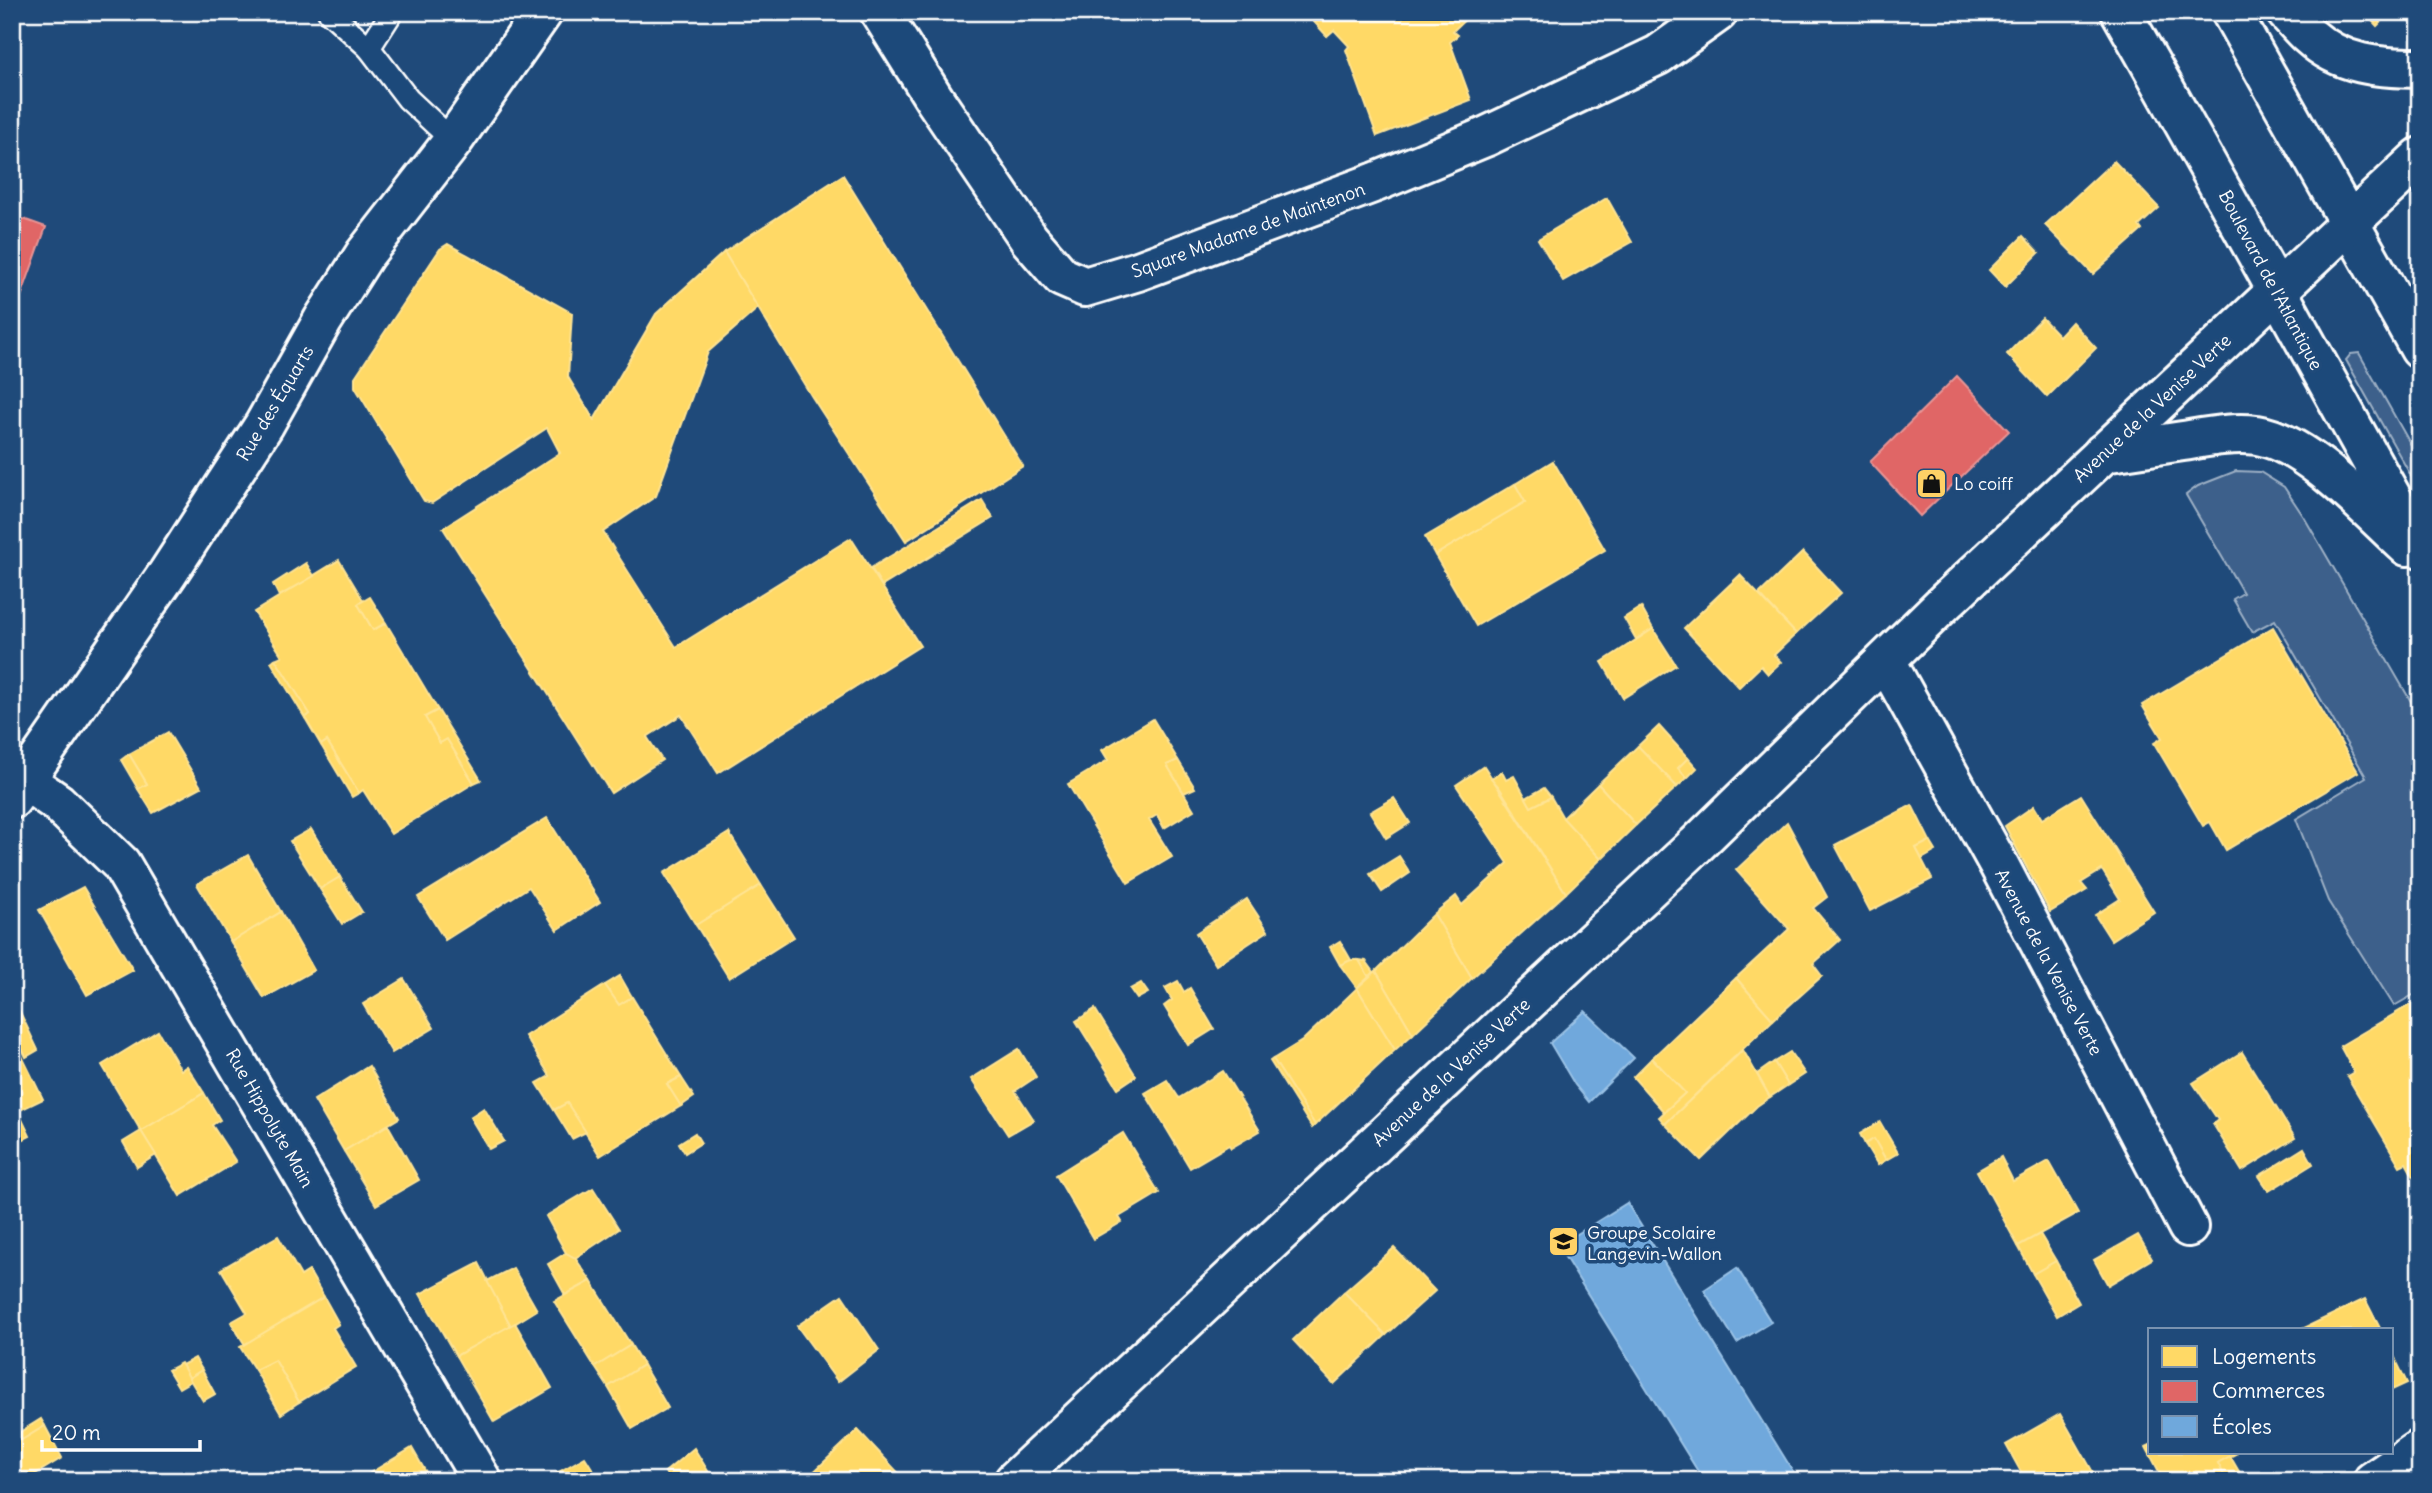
<svg xmlns="http://www.w3.org/2000/svg" width="2432" height="1493" viewBox="0 0 2432 1493" font-family="Delius,sans-serif">
	<rect width="100%" height="100%" fill="#1f4a7a"/>
	<filter id="ink" filterUnits="userSpaceOnUse"><feTurbulence type="fractalNoise" baseFrequency=".0143" numOctaves="2"/><feDisplacementMap in="SourceGraphic" scale="14" xChannelSelector="R" yChannelSelector="G"/><feConvolveMatrix kernelMatrix="1 2 1 2 8 2 1 2 1" color-interpolation-filters="sRGB"/></filter>
	<g filter="url(#ink)">
		<!-- green -->
		<g fill="#3c618b" stroke="#9eb0c5" stroke-width="2">
			<polygon points="2359,353 2420,461 2420,492 2346,360 2351,354"/>
			<polygon points="2236,471 2260,472 2284,487 2304,517 2420,717 2420,991 2394,1006 2328,901 2296,819 2366,777 2275,620 2252,632 2233,599 2243,593 2186,495 2198,486"/>
		</g>
		<!-- homes -->
		<g fill="#ffd966" stroke="#ffe494" stroke-width="2">
			<polygon points="1305,12 1473,12 1453,31 1458,35 1450,42 1471,100 1377,136 1346,50 1349,46 1334,30 1327,36"/>
			<polygon points="2364,12 2391,12 2377,26"/>
			<polygon points="2114,161 2159,208 2139,226 2142,230 2093,274 2045,225"/>
			<polygon points="843,175 1023,466 906,541 812,397 724,252"/>
			<polygon points="1607,198 1632,242 1563,281 1538,239"/>
			<polygon points="2023,236 2039,253 2005,287 1989,270"/>
			<polygon points="448,244 572,313 568,377 594,420 656,314 724,252 758,308 708,352 656,496 603,532 676,647 851,538 920,646 718,773 681,715 647,737 662,760 611,793 443,528 560,453 547,428 432,503 424,501 355,387 355,377 440,249"/>
			<polygon points="2042,318 2059,336 2072,322 2096,348 2047,397 2007,354"/>
			<polygon points="1553,461 1605,550 1476,626 1435,555 1525,502 1515,484"/>
			<polygon points="1515,484 1525,502 1435,555 1425,537"/>
			<polygon points="982,500 993,518 882,586 871,568"/>
			<polygon points="1803,552 1841,593 1796,634 1759,594"/>
			<polygon points="339,560 363,600 358,604 373,630 386,623 438,710 425,717 440,743 447,739 474,783 391,834 363,790 359,793 327,741 321,745 305,718 310,714 275,659 282,656 254,612"/>
			<polygon points="306,563 314,576 279,596 273,584"/>
			<polygon points="1740,575 1796,634 1774,655 1781,662 1768,674 1761,666 1739,687 1684,628"/>
			<polygon points="370,597 386,623 373,630 358,604"/>
			<polygon points="1641,607 1653,629 1636,639 1624,618"/>
			<polygon points="2273,627 2358,772 2226,850 2210,822 2203,826 2154,743 2162,738 2142,705"/>
			<polygon points="1653,629 1676,665 1623,698 1602,662"/>
			<polygon points="275,659 310,714 305,718 271,662"/>
			<polygon points="438,710 481,780 474,783 447,739 440,743 425,717"/>
			<polygon points="1153,719 1178,760 1167,765 1194,810 1164,828 1157,815 1149,820 1172,857 1128,883 1068,784 1108,760 1102,750"/>
			<polygon points="1659,726 1688,758 1678,768 1687,778 1677,787 1638,746"/>
			<polygon points="168,732 201,787 153,813 138,789 147,784 129,754"/>
			<polygon points="327,741 359,793 352,797 321,745"/>
			<polygon points="1638,746 1677,787 1636,825 1598,784"/>
			<polygon points="129,754 147,784 138,789 121,760"/>
			<polygon points="1688,758 1697,768 1687,778 1678,768"/>
			<polygon points="1178,760 1195,788 1184,793 1167,765"/>
			<polygon points="1484,766 1566,893 1472,978 1434,914 1456,896 1462,905 1508,863 1456,785"/>
			<polygon points="1502,772 1506,780 1514,776 1531,807 1551,797 1563,818 1601,859 1566,893 1499,787 1491,778"/>
			<polygon points="1598,784 1636,825 1601,859 1563,818"/>
			<polygon points="1544,788 1551,797 1531,807 1526,798"/>
			<polygon points="2081,795 2154,912 2111,940 2095,915 2120,899 2102,870 2081,883 2087,890 2050,912 2005,826 2034,806 2042,819"/>
			<polygon points="1394,798 1410,823 1386,838 1370,812"/>
			<polygon points="1912,805 1930,841 1916,848 1932,879 1870,911 1835,845"/>
			<polygon points="547,818 600,902 557,930 529,887 445,940 418,897"/>
			<polygon points="1787,822 1827,897 1813,908 1840,940 1813,964 1822,976 1773,1020 1736,978 1789,929 1736,870"/>
			<polygon points="311,829 340,877 320,889 290,841"/>
			<polygon points="729,833 761,885 696,925 664,873"/>
			<polygon points="1930,841 1936,851 1922,859 1916,848"/>
			<polygon points="248,855 281,912 231,942 197,884"/>
			<polygon points="1399,856 1410,873 1382,892 1370,874"/>
			<polygon points="340,877 362,912 342,924 320,889"/>
			<polygon points="761,885 794,937 729,978 696,925"/>
			<polygon points="83,887 133,970 87,995 39,910"/>
			<polygon points="1247,899 1268,931 1216,965 1196,933"/>
			<polygon points="281,912 314,970 264,998 231,942"/>
			<polygon points="1434,914 1472,978 1413,1034 1376,971"/>
			<polygon points="1340,941 1351,960 1340,965 1330,947"/>
			<polygon points="1351,960 1359,960 1369,977 1357,988 1340,965"/>
			<polygon points="1359,960 1366,961 1374,972 1369,977"/>
			<polygon points="1376,971 1413,1034 1395,1050 1357,988"/>
			<polygon points="620,976 632,997 619,1005 605,985"/>
			<polygon points="1736,978 1773,1020 1665,1124 1659,1117 1685,1093 1652,1058"/>
			<polygon points="404,979 434,1028 392,1053 363,1004"/>
			<polygon points="1178,981 1184,992 1190,988 1214,1029 1188,1045 1164,1006 1172,1000 1165,988"/>
			<polygon points="1141,983 1148,993 1137,999 1130,989"/>
			<polygon points="605,985 619,1005 632,997 681,1077 667,1084 681,1106 600,1156 567,1103 554,1110 537,1083 550,1076 525,1036"/>
			<polygon points="1357,988 1395,1050 1315,1125 1273,1059 1302,1041"/>
			<polygon points="2420,999 2420,1188 2406,1163 2400,1166 2347,1076 2354,1072 2340,1046"/>
			<polygon points="1095,1009 1136,1076 1118,1088 1076,1021"/>
			<polygon points="19,1010 38,1050 26,1057 12,1028 12,1014"/>
			<polygon points="158,1031 181,1070 187,1066 204,1093 141,1131 102,1065"/>
			<polygon points="12,1036 43,1099 12,1114"/>
			<polygon points="1019,1049 1036,1077 1015,1091 1034,1120 1008,1135 971,1079"/>
			<polygon points="1743,1050 1770,1097 1757,1106 1701,1160 1665,1124"/>
			<polygon points="1790,1052 1805,1074 1788,1085 1774,1062"/>
			<polygon points="2242,1052 2295,1138 2242,1171 2213,1124 2218,1120 2193,1083"/>
			<polygon points="1652,1058 1685,1093 1664,1112 1633,1077"/>
			<polygon points="1273,1059 1315,1125 1312,1128 1270,1061"/>
			<polygon points="1774,1062 1788,1085 1770,1097 1757,1074"/>
			<polygon points="369,1066 399,1118 344,1151 314,1100"/>
			<polygon points="1223,1071 1260,1131 1231,1148 1229,1145 1190,1168 1145,1093 1167,1080 1179,1098"/>
			<polygon points="681,1077 694,1097 681,1106 667,1084"/>
			<polygon points="204,1093 220,1120 212,1125 236,1162 180,1196 141,1131"/>
			<polygon points="567,1103 586,1132 572,1139 554,1110"/>
			<polygon points="484,1108 504,1141 489,1149 470,1117"/>
			<polygon points="18,1111 30,1136 12,1145 12,1114"/>
			<polygon points="1880,1122 1898,1153 1886,1160 1874,1139 1865,1144 1860,1134"/>
			<polygon points="388,1125 419,1180 376,1205 344,1151"/>
			<polygon points="141,1131 156,1155 137,1167 123,1142"/>
			<polygon points="695,1133 701,1143 685,1153 679,1143"/>
			<polygon points="1123,1133 1159,1193 1119,1217 1122,1222 1093,1239 1056,1175"/>
			<polygon points="1874,1139 1886,1160 1878,1165 1865,1144"/>
			<polygon points="2304,1148 2313,1164 2269,1191 2259,1176"/>
			<polygon points="2001,1157 2013,1181 2049,1161 2078,1213 2018,1246 1977,1171"/>
			<polygon points="593,1188 619,1229 575,1258 566,1253 546,1216"/>
			<polygon points="2040,1234 2056,1261 2033,1274 2018,1246"/>
			<polygon points="2138,1235 2152,1259 2108,1285 2094,1260"/>
			<polygon points="278,1236 301,1276 309,1271 324,1297 245,1345 231,1322 247,1313 221,1269"/>
			<polygon points="1394,1248 1435,1291 1386,1335 1344,1292"/>
			<polygon points="566,1253 575,1258 591,1281 565,1295 548,1264"/>
			<polygon points="2056,1261 2079,1303 2057,1316 2033,1274"/>
			<polygon points="479,1263 511,1326 456,1356 420,1294"/>
			<polygon points="513,1268 537,1310 511,1326 487,1281"/>
			<polygon points="591,1281 631,1345 595,1367 554,1301"/>
			<polygon points="1344,1292 1386,1335 1334,1384 1293,1340"/>
			<polygon points="842,1295 879,1350 838,1382 797,1326"/>
			<polygon points="324,1297 339,1324 333,1328 356,1367 299,1402 275,1360 255,1370 240,1347"/>
			<polygon points="2365,1299 2381,1330 2300,1330"/>
			<polygon points="515,1323 552,1388 494,1422 456,1356"/>
			<polygon points="631,1345 643,1365 608,1387 595,1367"/>
			<polygon points="2392,1352 2407,1383 2392,1390"/>
			<polygon points="195,1358 202,1370 189,1378 182,1365"/>
			<polygon points="275,1360 299,1402 281,1414 255,1370"/>
			<polygon points="181,1363 191,1381 179,1388 168,1370"/>
			<polygon points="643,1365 668,1408 632,1429 608,1387"/>
			<polygon points="202,1370 215,1394 203,1401 189,1378"/>
			<polygon points="2060,1414 2098,1481 2026,1481 2006,1445"/>
			<polygon points="41,1419 45,1426 12,1446 12,1437"/>
			<polygon points="45,1426 62,1458 24,1481 12,1481 12,1446"/>
			<polygon points="858,1430 906,1481 804,1481"/>
			<polygon points="2150,1445 2150,1453 2237,1453 2218,1463 2227,1481 2164,1481 2146,1447"/>
			<polygon points="412,1448 431,1481 360,1481 360,1479"/>
			<polygon points="694,1448 714,1481 670,1481 665,1472"/>
			<polygon points="2230,1456 2244,1480 2243,1481 2227,1481 2218,1463"/>
			<polygon points="585,1457 600,1481 543,1481"/>
		</g>
		<!-- shops -->
		<g fill="#e06666" stroke="#e99494" stroke-width="2">
			<polygon points="12,215 46,227 12,322"/>
			<polygon points="1957,376 2009,431 1920,516 1870,462"/>
		</g>
		<!-- schools -->
		<g fill="#6fa8dc" stroke="#9ac2e6" stroke-width="2">
			<polygon points="1585,1011 1634,1058 1589,1102 1575,1085 1550,1043"/>
			<polygon points="1627,1203 1799,1481 1704,1481 1558,1246"/>
			<polygon points="1737,1268 1771,1322 1737,1343 1704,1290"/>
			<polygon points="1282,1472 1288,1481 1268,1481"/>
		</g>
		<g fill="none" stroke-linecap="round" stroke-linejoin="round">
			<defs>
				<g id="lane">
					<polyline points="329,12 369,48"/>
					<polyline points="392,12 369,48 408,99 453,141"/>
				</g>
				<g id="street">
					<polyline points="880,12 935,100 1029,239 1062,277 1085,287 1138,271 1376,182 1485,137 1658,55 1718,12"/>
					<polyline points="1886,661 1999,865 2188,1227"/>
					<polyline points="26,781 58,803 121,864 482,1481"/>
					<polyline points="12,799 168,573 264,425 323,320 365,254 453,141 543,12"/>
				</g>
				<g id="secondary">
					<path d="M2121,12C2223,190 2320,370 2420,548"/>
					<polyline points="2231,12 2420,349"/>
					<path d="M2286,12C2294,20 2301,29 2309,36C2341,65 2379,68 2420,68"/>
					<path d="M2103,453C2129,449 2156,445 2183,441C2208,437 2232,432 2257,435C2308,443 2368,511 2407,546"/>
					<polyline points="1014,1481 1696,845 1945,602 2420,157"/>
					<polyline points="2373,1481 2420,1449"/>
				</g>
			</defs>
			<!-- lane casing -->
			<use href="#lane" stroke="#fff" stroke-width="26"/>
			<!-- street casing -->
			<use href="#street" stroke="#fff" stroke-width="44"/>
			<!-- secondary casing -->
			<use href="#secondary" stroke="#fff" stroke-width="44"/>
			<!-- lane -->
			<use href="#lane" stroke="#1f4a7a" stroke-width="21"/>
			<!-- street -->
			<use href="#street" stroke="#1f4a7a" stroke-width="38"/>
			<!-- secondary -->
			<use href="#secondary" stroke="#1f4a7a" stroke-width="38"/>
		</g>
	</g>
	<!-- icons -->
	<defs>
		<symbol id="shop-square" viewBox="-11 -11 22 22"><rect x="-9" y="-9" width="18" height="18" rx="4" fill="#ffd166" stroke="#1f4a7a"/><path d="M-5-2.5h2.3a2.7 3.5 0 0 1 5.4 0H5L5.5 6h-11ZM-1.5-2.5h3a1.5 2.3 0 0 0-3 0Z" fill="#111"/></symbol>
		<symbol id="school-square" viewBox="-11 -11 22 22"><rect x="-9" y="-9" width="18" height="18" rx="4" fill="#ffd166" stroke="#1f4a7a"/><path d="M0-5L7-2L0 1L-7-2ZM-4 1L0 2.5L4 1V4Q0 6-4 4Z" fill="#111"/></symbol>
	</defs>
	<g fill-rule="evenodd">
		<use href="#shop-square" x="1914" y="466" width="35" height="35"/>
		<use href="#school-square" x="1546" y="1224" width="35" height="35"/>
	</g>
	<g text-anchor="middle" dominant-baseline="central" stroke-width="7" stroke-linejoin="round" paint-order="stroke">
		<!-- street labels -->
		<g font-size="18" fill="#fff" stroke="#1f4a7a">
			<text transform="translate(1248 230) rotate(-20)">Square Madame de Maintenon</text>
			<text transform="translate(2271 280) rotate(62)">Boulevard de l'Atlantique</text>
			<text transform="translate(275 403) rotate(-59)">Rue des Équarts</text>
			<text transform="translate(2152 408) rotate(-43)">Avenue de la Venise Verte</text>
			<text transform="translate(2049 962) rotate(62)">Avenue de la Venise Verte</text>
			<text transform="translate(1451 1072) rotate(-43)">Avenue de la Venise Verte</text>
			<text transform="translate(270 1118) rotate(60)">Rue Hippolyte Main</text>
		</g>
		<!-- poi labels -->
		<g font-size="18" fill="#fff" stroke="#1f4a7a" text-anchor="start">
			<text x="1954" y="483">Lo coiff</text>
			<text x="1587" y="1232">Groupe Scolaire<tspan x="1587" dy="21">Langevin-Wallon</tspan></text>
		</g>
	</g>
	<!-- margin -->
	<rect width="2432" height="1493" fill="none" stroke="#1f4a7a" stroke-width="42"/>
	<rect x="21" y="21" width="2390" height="1451" fill="none" stroke="#fff" stroke-width="2.5" filter="url(#ink)"/>
	<!-- legend -->
	<rect x="2148" y="1328" width="245" height="126" fill="#1f4a7a" stroke="#7992af" stroke-width="2"/>
	<rect x="2162" y="1346" width="35" height="21" fill="#ffd966" stroke="#7992af" stroke-width="2"/>
	<text x="2212" y="1364" font-size="21" fill="#ffffff">Logements</text>
	<rect x="2162" y="1381" width="35" height="21" fill="#e06666" stroke="#7992af" stroke-width="2"/>
	<text x="2212" y="1398" font-size="21" fill="#ffffff">Commerces</text>
	<rect x="2162" y="1416" width="35" height="21" fill="#6fa8dc" stroke="#7992af" stroke-width="2"/>
	<text x="2212" y="1434" font-size="21" fill="#ffffff">Écoles</text>
	<!-- scale -->
	<path d="M42 1440v10h158v-10" fill="none" stroke="#ffffff" stroke-width="3.5"/>
	<text x="52" y="1440" font-size="21" fill="#ffffff" stroke="#1f4a7a" stroke-width="5" paint-order="stroke">20 m</text>
</svg>
